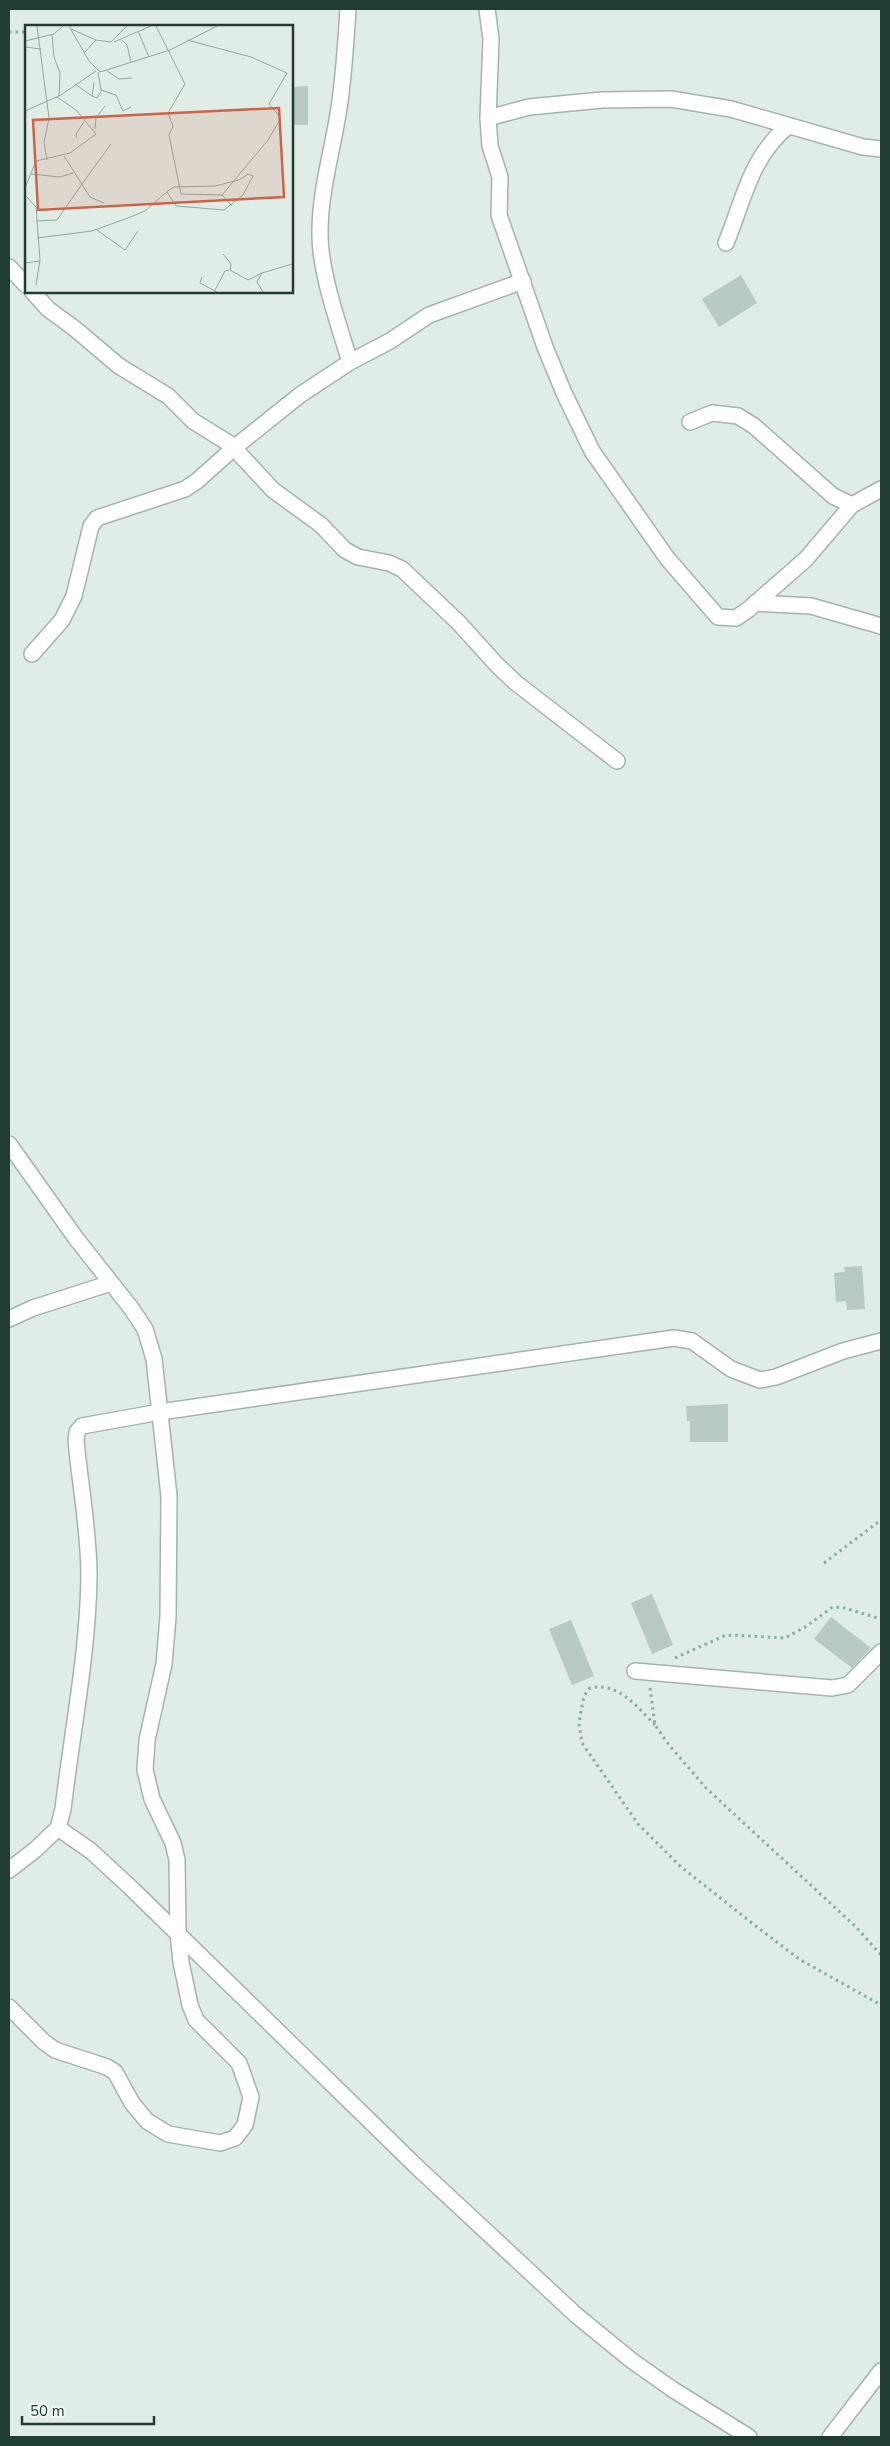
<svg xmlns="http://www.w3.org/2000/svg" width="890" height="2446" viewBox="0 0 890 2446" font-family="'Nunito Sans',sans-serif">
	<rect width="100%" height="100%" fill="#e0ece6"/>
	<!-- building -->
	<g fill="#b8cac1">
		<polygon points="308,86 308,125 291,125 291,87"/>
		<polygon points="741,275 757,303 719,327 702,299"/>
		<polygon points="862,1266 865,1309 847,1310 846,1301 836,1302 834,1273 845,1272 844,1267"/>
		<polygon points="728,1404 728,1442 690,1442 690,1421 687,1421 686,1406"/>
		<polygon points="652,1594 673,1645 652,1654 631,1603"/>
		<polygon points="831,1617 871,1648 852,1668 814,1639"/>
		<polygon points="571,1620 594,1676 572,1685 549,1629"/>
	</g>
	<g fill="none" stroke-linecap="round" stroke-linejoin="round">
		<defs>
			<g id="minor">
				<path d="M348,9C346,42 344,75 339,108C333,149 320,190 320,232C319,269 339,326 350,362"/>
				<polyline points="487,9 491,39 488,118 490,146 500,177 499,215 545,347 564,393 592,451 667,558 718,617 736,618 749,609 806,559 852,505 881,489"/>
				<polyline points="488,118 529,107 602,100 671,99 731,109 863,147 881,149"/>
				<path d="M726,243C744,199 750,158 788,126"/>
				<polyline points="9,267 26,285"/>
				<polyline points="32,291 48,309 74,328 119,366 168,396 193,421 235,447"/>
				<polyline points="690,422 712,413 738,416 754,426 833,496 852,505"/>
				<polyline points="234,448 273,490 321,525 345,550 358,557 389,563 402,569 459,623 496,664 516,683 617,761"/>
				<polyline points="755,603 811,606 881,626"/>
				<polyline points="32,654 62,620 74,596 91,526 97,518 185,489 197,481 235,447 300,395 350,362 390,341 429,315 523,281"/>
				<polyline points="9,1144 75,1237 131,1308 145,1329 154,1359 169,1496 168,1617 164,1664 147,1740 145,1770 152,1799 173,1843 177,1860 178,1933 181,1962 190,2005 196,2020 239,2063 251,2097 245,2125 235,2138 220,2143 168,2134 147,2121 132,2103 115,2072 107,2067 55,2050 44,2042 9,2007"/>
				<polyline points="9,1319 33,1308 111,1283"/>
				<polyline points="635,1671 832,1688 848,1685 881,1652"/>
				<polyline points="58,1828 91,1851 130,1887 418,2168 576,2315 631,2360 672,2389 749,2437"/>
				<path d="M9,1870L35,1850L58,1828L63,1809C72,1732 88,1654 89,1576C89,1530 80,1485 76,1440L77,1432L82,1426L160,1412L674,1338L692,1341L731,1369L760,1380L776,1377L843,1351L881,1341"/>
				<polyline points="830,2437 881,2371"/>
			</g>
		</defs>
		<!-- minor casing -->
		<use href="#minor" stroke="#a3b4ad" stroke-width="18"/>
		<!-- path -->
		<g stroke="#7eb29e" stroke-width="3" stroke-dasharray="2.5 4" stroke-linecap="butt">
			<polyline points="9,32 26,32"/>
			<polyline points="824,1563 881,1520"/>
			<polyline points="675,1658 724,1636 733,1635 785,1638 807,1626 831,1608 841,1607 881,1619"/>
			<polyline points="650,1688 655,1725 669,1745 706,1788 856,1927 881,1955"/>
			<path d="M655,1725C636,1706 619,1682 590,1688L584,1696L581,1711L579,1724L582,1743L638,1824L680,1866L757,1927L799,1959L881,2005"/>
		</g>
		<!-- minor -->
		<use href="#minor" stroke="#fff" stroke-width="15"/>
	</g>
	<!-- overview -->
	<g transform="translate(25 25)">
		<rect width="268" height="268" fill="#e0ece6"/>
		<path fill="none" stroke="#93a69e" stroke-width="1" d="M12,1L24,93L19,117L22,135M44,1L64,36L75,47L145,25L192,1M131,1L160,59L143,88L148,101L144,110L156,169L197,170L207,181M46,4L71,15L86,17L102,1M113,6L124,32M27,10L29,32L35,48L34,71M97,15L102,20L106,37M162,15L226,32L262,48L244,79L256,93L243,115L197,170M0,16L29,9L38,1M89,17L126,1M0,22L16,24M59,28L71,15M82,46L94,54L107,53M73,47L76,65L91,70L98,86L106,82M69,57L67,71L72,73L77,65M50,59L67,71M0,86L36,70L71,46M70,104L71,93L80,81M52,113L51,109L59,97M39,131L65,172L79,178M6,149L35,152L48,148M57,159L86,119M0,163L11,136L45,128L71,109L51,85L32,72M0,170L11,182L15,235L11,260M11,196L32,195L57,159M72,205L100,225L113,206M12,213L67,206L103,193L120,186L144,165L149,162L190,161L214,155L223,149L228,151L218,170L199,185L151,181L142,167M198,229L206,239L205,245L223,255L237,248M0,238L15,236M177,252L175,258L192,267M190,265L200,246L204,245M238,267L232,257L237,248L267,239"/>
		<path fill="#cf634a" fill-opacity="0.15" stroke="#cf634a" stroke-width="2.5" d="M254,83L259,172L13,185L8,95Z"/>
		<rect width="268" height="268" fill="none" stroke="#203d33" stroke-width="2.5"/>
	</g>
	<!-- border -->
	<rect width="890" height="2446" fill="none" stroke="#203d33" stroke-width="20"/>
	<!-- scale -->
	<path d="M22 2416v8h132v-8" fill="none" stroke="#203d33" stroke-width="2.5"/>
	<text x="30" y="2416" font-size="15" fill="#203d33" stroke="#f1f8f4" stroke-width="4" paint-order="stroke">50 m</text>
</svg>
